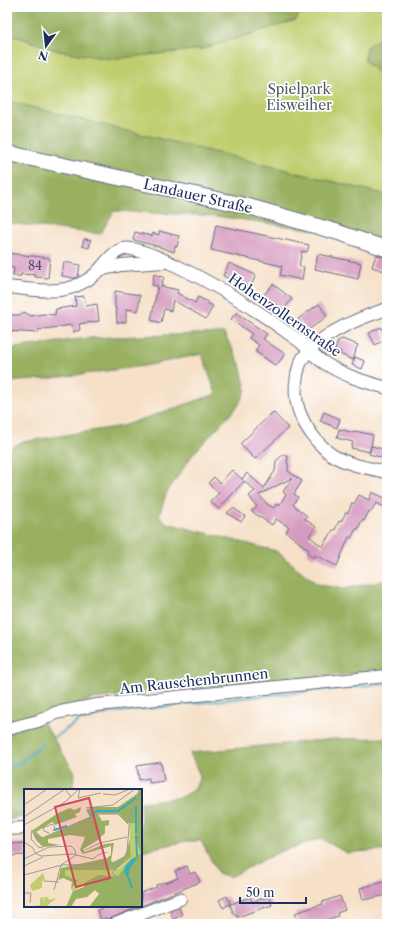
<svg xmlns="http://www.w3.org/2000/svg" width="394" height="931" viewBox="0 0 394 931" font-family="'Libre Caslon Text',serif">
	<rect width="100%" height="100%" fill="#fff"/>
	<filter id="ink" filterUnits="userSpaceOnUse"><feTurbulence type="fractalNoise" baseFrequency=".025" numOctaves="2"/><feDisplacementMap in="SourceGraphic" scale="8" xChannelSelector="R" yChannelSelector="G"/><feConvolveMatrix kernelMatrix="1 2 1 2 8 2 1 2 1" color-interpolation-filters="sRGB"/></filter>
	<filter id="wash" filterUnits="userSpaceOnUse"><feTurbulence type="fractalNoise" baseFrequency=".012" numOctaves="4" result="noise"/><feDisplacementMap in="SourceGraphic" scale="16" xChannelSelector="R" yChannelSelector="G"/><feGaussianBlur stdDeviation="0.9" result="paint"/><feColorMatrix in="noise" values="0 0 0 0 0 0 0 0 0 0 0 0 0 0 0 0 0 1.4 0 .05"/><feComposite in="paint" operator="in"/></filter>
	<g filter="url(#wash)">
		<rect width="100%" height="100%" fill="#f6e0c7"/>
		<!-- green -->
		<polygon fill="#c0cd6e" stroke="#6e7e66" points="302,7 387,7 387,34 366,47 365,61 387,81 387,195 7,101 7,33 59,51 111,59 202,49 296,20"/>
		<!-- forest -->
		<g fill="#98b061" stroke="#5a7060">
			<polygon points="7,7 302,7 296,20 202,49 111,59 59,51 7,33"/>
			<polygon points="387,34 387,81 365,61 366,47"/>
			<polygon points="7,101 387,195 387,240 216,216 114,211 100,234 7,223"/>
			<polygon points="224,333 240,364 246,390 238,406 193,454 166,494 159,516 167,523 276,551 317,584 343,589 387,580 387,671 160,691 92,699 71,708 7,725 7,450 22,442 122,426 216,394 202,354 144,366 45,379 7,382 7,349 87,338"/>
			<polygon points="43,722 75,773 72,790 25,790 25,816 7,820 7,732"/>
			<polygon points="387,738 387,849 380,850 347,853 321,839 281,851 230,877 218,873 201,841 186,841 141,851 141,802 181,797 195,789 200,776 190,753 333,739"/>
		</g>
		<g fill="none" stroke-linecap="round" stroke-linejoin="round">
			<!-- stream -->
			<g stroke="#3cabb9" stroke-width="2.5">
				<polyline points="55,737 80,720 109,713 258,696 387,684"/>
				<polyline points="7,769 9,769 23,760 43,744"/>
			</g>
		</g>
		<g id="blocks">
			<!-- building -->
			<g fill="#d59abf" fill-rule="evenodd">
				<polygon points="216,225 309,245 307,252 302,251 299,266 304,267 302,280 280,275 282,266 211,250"/>
				<polygon points="159,231 179,236 177,247 175,246 174,252 157,246 133,240 135,232 152,236 153,233 159,235"/>
				<polygon points="84,239 91,240 89,248 82,246"/>
				<polygon points="7,253 50,258 48,278 35,277 36,275 21,274 21,276 13,276 14,268 7,267"/>
				<polygon points="318,254 361,263 358,279 315,269"/>
				<polygon points="376,255 387,258 387,272 372,267"/>
				<polygon points="64,262 80,265 78,277 74,278 62,276"/>
				<polygon points="229,263 256,275 250,288 223,276"/>
				<polygon points="154,274 164,277 161,287 160,286 178,290 177,293 195,303 198,297 208,302 207,303 213,306 206,319 173,300 171,311 164,309 161,323 151,320 158,286 152,285"/>
				<polygon points="273,284 292,299 283,310 264,295"/>
				<polygon points="115,291 140,295 138,311 126,309 126,322 117,323 116,308 115,308"/>
				<polygon points="84,296 86,306 97,304 99,321 79,324 80,330 73,332 72,325 38,330 37,333 7,331 8,315 21,315 24,312 31,316 44,314 55,315 56,309 76,306 75,297"/>
				<polygon points="319,304 327,316 307,331 298,319"/>
				<polygon points="236,313 267,334 263,339 285,354 276,366 255,351 259,345 249,338 252,334 231,319"/>
				<polygon points="381,327 386,339 375,345 369,333"/>
				<polygon points="342,339 358,345 355,351 356,351 353,360 340,354 341,352 335,350 338,341"/>
				<polygon points="355,357 365,361 362,369 352,365"/>
				<polygon points="273,412 288,428 255,459 240,444"/>
				<polygon points="324,412 340,419 337,428 320,421"/>
				<polygon points="339,429 355,433 355,431 373,435 370,452 351,448 353,442 337,438"/>
				<polygon points="371,446 387,450 387,458 383,457 383,458 369,454"/>
				<path d="M284,454L288,457L287,463H288V471L302,481L294,494L298,497L293,505L307,516L305,519L316,527L309,536L323,547L327,538L328,539L333,530H335L339,521L341,522L346,512L348,513L352,503L354,504L359,495L369,500L372,492L387,499V508L376,503L371,512L369,511L364,521L362,520L358,529H356L351,538L349,537L337,566L315,555L313,558L307,553L309,550L286,532L289,527L276,519L272,525L251,511L257,507L249,496L255,491L244,481L219,509L210,502L219,493L208,483L214,477L220,483L232,470L243,480L242,479L247,473L264,488L275,471L276,461ZM292,478L283,492L286,494L279,506L276,504L274,508L267,504L259,495Z"/>
				<polygon points="233,508 245,516 241,522 227,513"/>
				<polygon points="161,762 164,781 149,783 149,778 139,780 137,766"/>
				<polygon points="25,843 25,855 7,856 7,844"/>
				<polygon points="187,866 190,874 195,872 200,882 141,906 141,893 157,887 156,885 165,882 165,883 178,878 175,871"/>
				<polygon points="387,881 387,895 363,900 360,888"/>
				<polygon points="227,896 231,904 250,897 252,902 269,896 272,905 237,917 236,914 234,915 230,904 223,908 219,900"/>
				<polygon points="340,896 345,910 337,913 338,916 319,922 318,920 305,924 299,924 295,913 323,904 322,902"/>
				<polygon points="108,906 140,906 107,920 106,918 101,920 97,910"/>
				<polygon points="179,907 182,915 173,919 170,911"/>
			</g>
		</g>
	</g>
	<g filter="url(#ink)">
		<use href="#blocks" fill-opacity="0" stroke="#686d83" stroke-width="1"/>
		<g fill="none" stroke-linecap="round" stroke-linejoin="round">
			<defs>
				<g id="minor">
					<polyline points="100,270 121,265 164,262"/>
					<path d="M7,287C28,289 52,294 73,287C80,284 89,280 94,275C106,265 114,245 132,249C148,252 162,259 177,266C216,285 253,307 288,333C293,336 298,340 303,344C309,350 315,357 323,362C342,375 365,382 387,388"/>
					<path d="M387,309C359,318 321,333 303,358C300,363 298,369 297,375C292,401 300,420 316,440C321,445 326,451 332,455C348,465 369,468 387,472"/>
					<polyline points="7,729 38,721 48,717 55,713 97,705 387,676"/>
					<polyline points="7,829 25,828"/>
					<polyline points="115,924 180,899"/>
				</g>
				<polyline id="major" points="7,153 247,206 337,232 387,249"/>
			</defs>
			<!-- minor casing -->
			<use href="#minor" stroke="#686d83" stroke-width="14"/>
			<!-- major casing -->
			<use href="#major" stroke="#686d83" stroke-width="17"/>
			<!-- minor -->
			<use href="#minor" stroke="#fff" stroke-width="12"/>
			<!-- major -->
			<use href="#major" stroke="#fff" stroke-width="15"/>
		</g>
	</g>
	<g text-anchor="middle" dominant-baseline="central" stroke-width="3.5" stroke-linejoin="round" paint-order="stroke">
		<!-- number labels -->
		<g font-size="12" fill="#4a4a76">
			<text x="35" y="265">84</text>
		</g>
		<!-- park labels -->
		<g font-size="14" fill="#4d5e63" stroke="#fff">
			<text x="299" y="89">Spielpark<tspan x="299" dy="16">Eisweiher</tspan></text>
		</g>
		<!-- street labels -->
		<g font-size="14" fill="#1b2f5e" stroke="#fff">
			<text transform="translate(198 196) rotate(13)">Landauer Straße</text>
			<text transform="translate(285 315) rotate(35)">Hohenzollernstraße</text>
			<text transform="translate(194 681) rotate(-6)">Am Rauschenbrunnen</text>
		</g>
	</g>
	<!-- overview -->
	<g transform="translate(24 789)">
		<rect width="118" height="118" fill="#f6e0c7"/>
		<path d="M105,33L112,34L113,54L117,64L107,70L94,88L80,86L49,102L47,100L54,93L41,86V81L95,80L107,68ZM19,84L21,91L18,92V99L8,102L6,96ZM19,108L21,113L20,108H24L25,111L32,109L22,118H7L16,116V109Z" fill="#c0cd6e"/>
		<path d="M115,0H118V118H65L75,105L71,101L63,108L52,110L47,118H42L49,102L60,98V94L75,86L94,87L107,70L117,64L113,54L112,34H103L95,25H74L78,32L85,31V36L81,37V44L74,51L59,60L61,63L81,55L90,54L87,72L89,73L101,67L106,50L107,68L92,81H41V86L54,92L47,100L48,93L39,89L34,91L37,79L83,69L87,66V57L59,65L56,61L61,48L46,46L24,50V54L36,56L19,58L12,51L9,41L34,24L46,19L50,21L57,18L56,23L51,25L53,28L31,36L28,33L12,43L19,49L66,28L62,21L68,18H94L113,5Z" fill="#98b061"/>
		<path d="M114,68L106,79L105,85H100L101,77L108,70Z" fill="#3cabb9"/>
		<path fill="none" stroke="#3cabb9" stroke-width="2" d="M66,26L73,22H94L112,9M30,41L43,37M112,45V17M112,46L113,68M103,85L108,99"/>
		<path fill="none" stroke="#9e999d" stroke-width="1" d="M56,0L54,9L77,4M79,5L91,6L106,0M0,16L23,0M62,19L89,16L111,0M0,28L41,0L47,8M0,36L41,13L55,0M25,44L20,42L19,39L28,35L31,38L29,42M0,53L9,59L11,64M19,59L14,58L7,50L8,41L11,48L18,49L73,25H94L104,35M61,61L76,54L103,48M11,64L17,67L48,65L69,70L74,66L83,63M0,70L25,58L47,57L51,61L52,66M96,73L88,84L98,90L111,113M0,77L19,68M0,86L38,76L89,75L97,73L103,63L106,26L118,1M20,92L35,93M30,101L37,76L52,66M0,104H7L6,114"/>
		<path fill="#d1495b" fill-opacity="0.15" stroke="#d1495b" stroke-width="2" d="M65,9L86,89L52,98L31,18Z"/>
		<rect width="118" height="118" fill="none" stroke="#1b2f5e" stroke-width="2"/>
	</g>
	<!-- margin -->
	<rect width="394" height="931" fill="none" stroke="#fff" stroke-width="24"/>
	<!-- north arrow -->
	<g transform="translate(46 46) rotate(195)" stroke="#ffffff" stroke-width="3" paint-order="stroke">
	<path d="M0-3L7 15L0 10L-7 15Z" fill="#1b2f5e"/>
	<text y="-6" font-size="11" font-weight="bold" text-anchor="middle" fill="#1b2f5e">N</text>
	</g>
	<!-- scale -->
	<path d="M240 897v6h66v-6" fill="none" stroke="#1b2f5e" stroke-width="2"/>
	<text x="246" y="897" font-size="12" fill="#1b2f5e" stroke="#ffffff" stroke-width="3" paint-order="stroke">50 m</text>
</svg>
